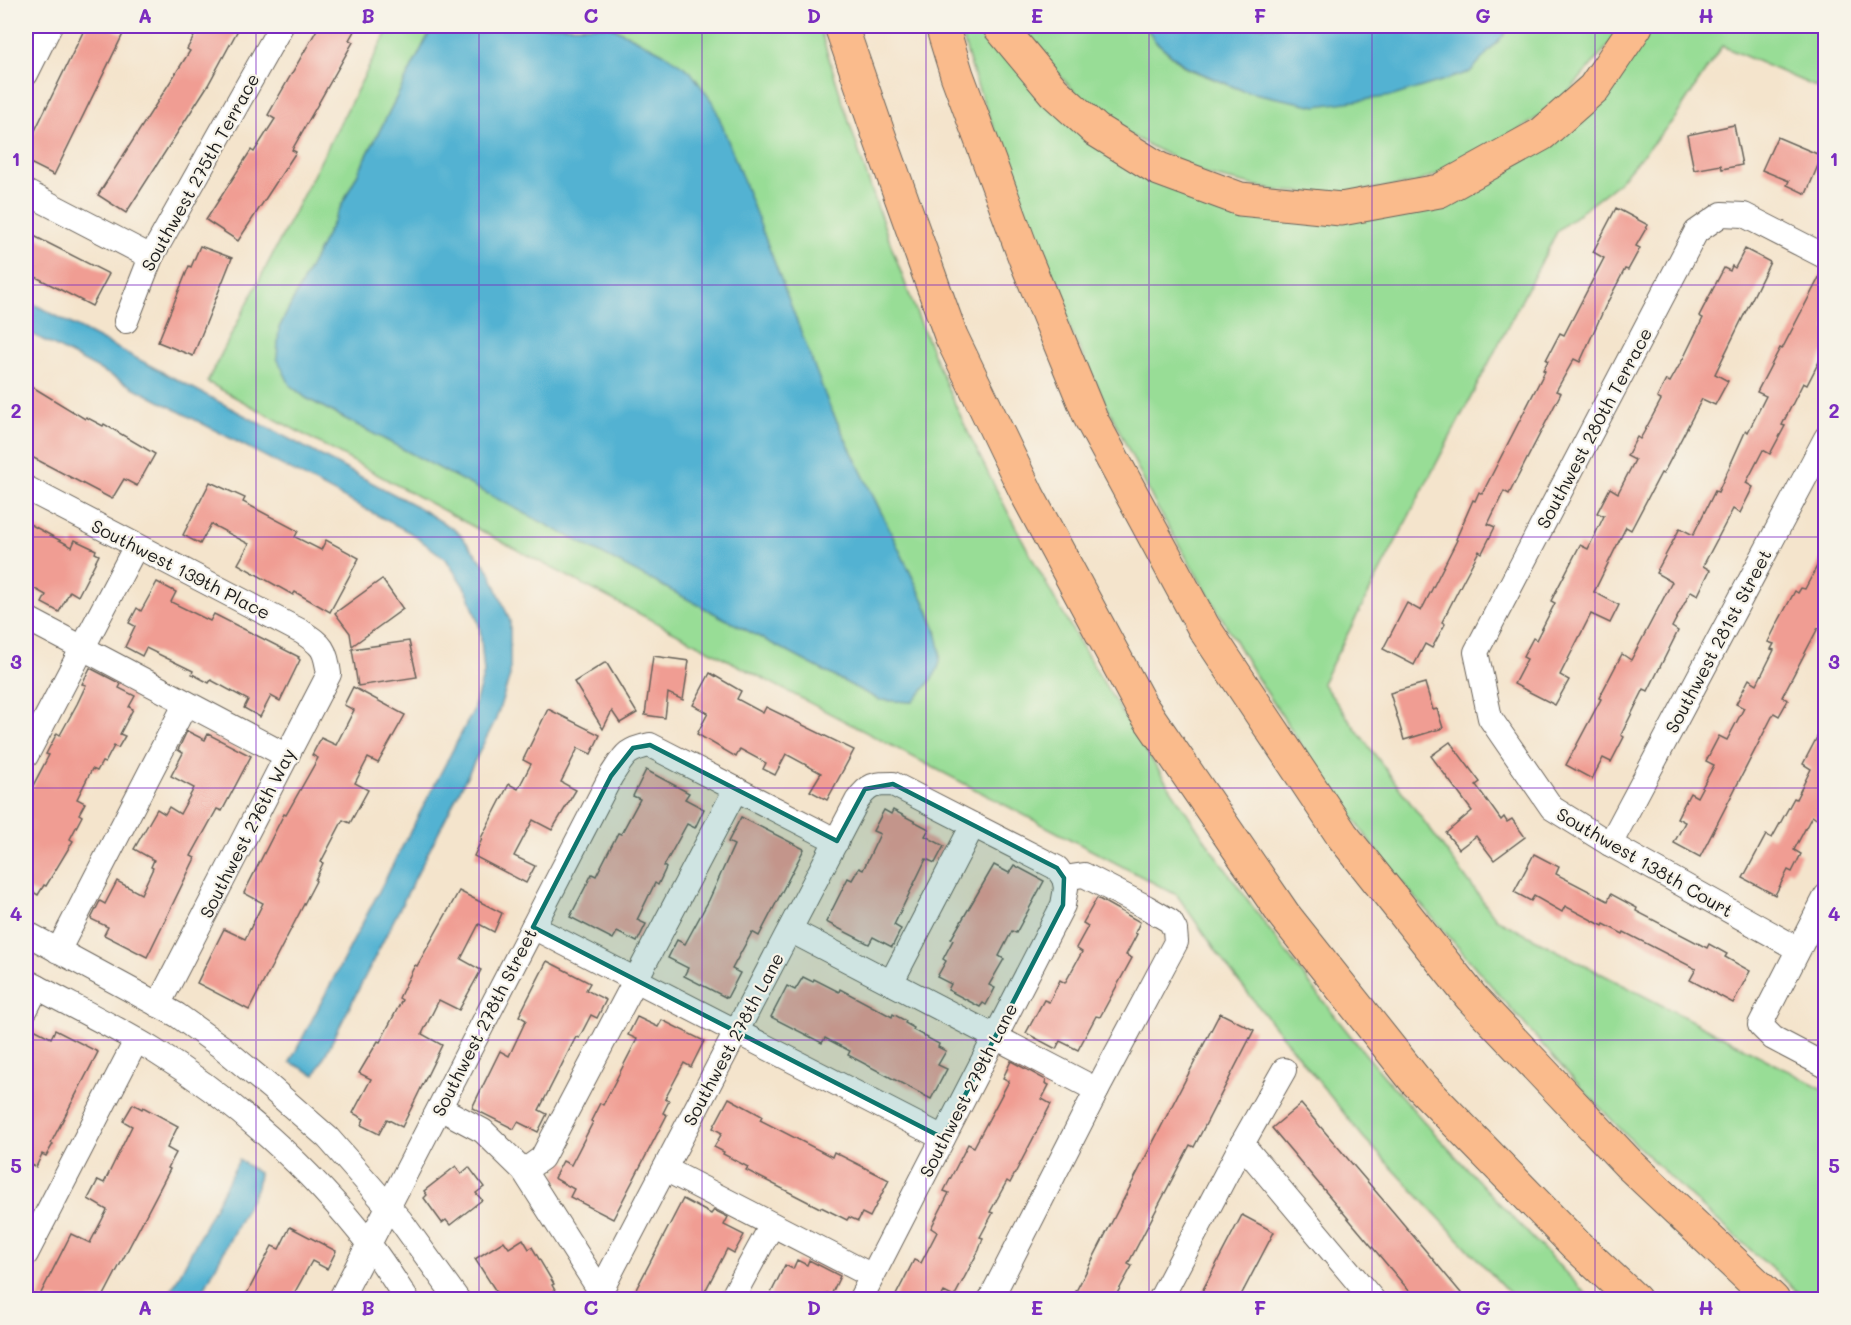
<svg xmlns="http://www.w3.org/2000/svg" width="1851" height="1325" viewBox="0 0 1851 1325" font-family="Mali,sans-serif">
	<rect width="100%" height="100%" fill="#f7f3e8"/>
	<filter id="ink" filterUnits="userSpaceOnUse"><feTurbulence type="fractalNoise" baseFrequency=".0167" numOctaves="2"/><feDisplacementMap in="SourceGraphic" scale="12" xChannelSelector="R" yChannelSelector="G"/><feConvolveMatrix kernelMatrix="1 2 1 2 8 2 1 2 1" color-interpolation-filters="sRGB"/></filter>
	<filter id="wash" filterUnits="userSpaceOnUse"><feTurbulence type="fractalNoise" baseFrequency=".008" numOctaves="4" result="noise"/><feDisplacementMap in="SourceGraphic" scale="24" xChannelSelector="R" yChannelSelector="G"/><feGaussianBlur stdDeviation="1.35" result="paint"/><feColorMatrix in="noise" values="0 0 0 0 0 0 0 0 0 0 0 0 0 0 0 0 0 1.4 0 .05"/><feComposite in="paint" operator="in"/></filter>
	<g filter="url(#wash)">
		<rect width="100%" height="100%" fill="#f4e4cc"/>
		<!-- green -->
		<g fill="#98dd96" stroke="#5a7c59" stroke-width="1.5">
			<path d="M390,26H433L279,328L290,385L306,398L879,700L913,702L937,632L924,601L829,405L663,53L610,26H819C861,163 906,301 967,430C1048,600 1145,759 1255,910C1298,969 1342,1028 1390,1083C1454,1157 1523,1228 1591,1299H1515L1363,1137L1231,972L1177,895L487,534L207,382Z"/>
			<polygon points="959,26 987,26 1206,199 1461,188 1648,26 1825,26 1825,91 1722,46 1675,118 1617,184 1558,230 1322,683 1496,919 1825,1090 1825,1299 1806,1299 1692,1198 1625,1134 1559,1064 1386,864 1306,752 1254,673 1155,504 1073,336 976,82"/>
			<polygon points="1015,26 1146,26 1154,40 1186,68 1244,91 1503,36 1510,26 1625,26 1559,103 1478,158 1415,183 1336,194 1278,191 1204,174 1099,119"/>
		</g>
		<!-- water -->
		<g fill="#53b2d2" stroke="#386777" stroke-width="1.5">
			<path d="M433,26H610L663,53L690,71L714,104L829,405L924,601C931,618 946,651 938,668C933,681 922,691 913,702L879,700L306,398L290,385L277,358L279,328Z"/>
			<polygon points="1146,26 1510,26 1503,36 1470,72 1393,96 1316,106 1244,91 1186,67 1154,40"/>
			<polygon points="26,300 416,506 458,532 489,570 510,621 510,676 496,719 315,1075 290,1062 473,711 484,673 480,628 468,593 446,559 409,532 26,331"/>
			<polygon points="239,1160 259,1173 257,1187 199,1299 167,1299"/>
		</g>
		<g id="blocks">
			<!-- building -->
			<g fill="#f09d93">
				<polygon points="86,26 106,26 123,34 54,175 26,161 26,149"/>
				<polygon points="200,26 240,26 208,85 126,213 98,195 190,51 187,49"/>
				<polygon points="319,26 357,26 349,40 353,42 292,150 296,152 238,241 206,220 251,150 254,152 275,119 268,115"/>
				<polygon points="1734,125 1742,165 1722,169 1721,165 1694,170 1687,135"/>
				<polygon points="1777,137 1822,156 1806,194 1787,185 1789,181 1762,170"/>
				<polygon points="1616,208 1648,225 1636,246 1640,248 1628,270 1625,269 1605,307 1580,362 1574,359 1556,391 1561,393 1509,494 1504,491 1488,524 1495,527 1482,553 1479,551 1464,579 1442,622 1445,624 1432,648 1425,644 1414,665 1383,649 1407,603 1421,611 1457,540 1456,539 1473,500 1475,501 1479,492 1482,494 1545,371 1543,370 1548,361 1546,360 1560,333 1564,335 1604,258 1593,252"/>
				<polygon points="26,232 109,274 92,306 26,272"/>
				<polygon points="200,246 232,258 193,356 158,342 189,266 191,267"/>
				<polygon points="1745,249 1770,262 1715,374 1728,381 1715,405 1702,399 1663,474 1661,473 1631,530 1626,527 1594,592 1619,605 1610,623 1591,614 1560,675 1569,680 1555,705 1514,684 1527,659 1523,657 1533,638 1536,640 1555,603 1551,601 1580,545 1588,549 1604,516 1597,513 1610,488 1618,493 1635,460 1627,456 1637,437 1640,439 1644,432 1661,400 1657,398 1666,380 1670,382 1684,357 1703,318 1699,316 1724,268 1730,271 1732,266 1735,268"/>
				<polygon points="1823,270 1826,271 1826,348 1807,385 1803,383 1782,425 1785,426 1770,454 1763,450 1746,483 1753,487 1740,513 1733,509 1722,530 1703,566 1710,570 1698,595 1691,591 1672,627 1678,631 1648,691 1644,689 1621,735 1624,737 1611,762 1603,758 1592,779 1566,765 1601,699 1599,698 1622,654 1631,660 1672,582 1656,573 1680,528 1693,535 1715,491 1718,492 1746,430 1748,432 1766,396 1757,392 1780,348 1782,349"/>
				<polygon points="26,383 85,419 86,417 103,426 104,424 155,454 137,486 124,479 112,499 26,454 26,439 32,428 26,424"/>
				<polygon points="210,482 245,498 243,502 298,531 295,537 321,550 326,540 359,558 330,612 295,592 293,595 238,564 249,544 211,524 200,544 183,535"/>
				<polygon points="26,522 72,547 75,540 96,550 95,553 99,555 78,596 70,591 59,612 42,603 46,595 26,584"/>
				<polygon points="1826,549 1826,632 1818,628 1782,697 1788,700 1779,716 1774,713 1700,857 1674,843 1685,822 1677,818 1690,793 1697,797 1714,765 1706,761 1719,736 1727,740 1744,708 1736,704 1749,679 1757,684 1774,650 1771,649 1774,644 1768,642 1777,624 1795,591 1798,593 1801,588 1805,589"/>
				<polygon points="382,579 403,609 352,646 350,633 335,613"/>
				<polygon points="157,582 176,592 171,602 210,621 214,614 299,657 298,658 300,660 280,701 271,696 260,717 244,708 248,700 211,680 209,683 192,674 193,671 146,648 142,656 125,647 135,626 129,623 137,608 141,611"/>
				<polygon points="409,641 417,677 358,686 352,649"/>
				<polygon points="653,656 689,661 683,700 668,693 665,718 645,715"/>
				<polygon points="606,662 637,713 620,723 612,711 603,729 574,682"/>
				<polygon points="90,668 121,684 119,688 135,696 129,707 133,709 120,734 125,736 118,748 114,746 105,763 102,762 97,771 92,769 77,799 85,803 79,814 82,816 70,839 73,841 46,886 44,885 38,895 26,888 26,799 49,755 46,754 57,733 60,735 77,704 86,685 82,684"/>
				<polygon points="710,673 741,691 737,699 763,713 766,707 854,750 827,800 810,791 821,773 786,754 775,775 763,769 766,763 740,749 736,757 697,734 708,713 693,705"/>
				<polygon points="1425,683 1433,710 1437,709 1443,728 1404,740 1390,693"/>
				<polygon points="353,687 405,715 378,763 368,758 355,783 368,790 350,823 343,820 321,862 323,863 315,880 316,881 249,1010 197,983 224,929 245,939 263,903 244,893 284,814 286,815 318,758 312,755 321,738 336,745 354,710 344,705"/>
				<polygon points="548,709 600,735 591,754 578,748 561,782 576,790 552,830 533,820 514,856 535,866 526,883 474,856 482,839 481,838 509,784 518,789 531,764 523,760"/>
				<polygon points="1826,720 1826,806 1818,820 1812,816 1794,850 1801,854 1792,872 1788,870 1775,895 1743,878 1766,835 1772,838 1794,798 1796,799 1811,769 1803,764"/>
				<polygon points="187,731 205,740 208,734 251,756 222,811 217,809 191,856 195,858 147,957 104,935 108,927 91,919 100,901 105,904 117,881 141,894 153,868 151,867 154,860 134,849 157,809 165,814 169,807 180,814 194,788 171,776 183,753 178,750"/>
				<polygon points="1450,742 1480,782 1476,785 1501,820 1504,817 1507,822 1512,819 1525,837 1494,860 1476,836 1459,849 1446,833 1472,811 1431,756"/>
				<polygon points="646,770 689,793 685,799 704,809 695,828 687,824 664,866 666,868 658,885 655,883 637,920 646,924 637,942 617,932 613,939 570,917 592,874 596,876 618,833 621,834 640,799 633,796"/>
				<polygon points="884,810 891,814 893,810 929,829 925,836 944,846 935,863 926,859 894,925 901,929 892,947 873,937 869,944 826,922 848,878 852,880 859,868 863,870 880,834 873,831"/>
				<polygon points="741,817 804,849 759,936 752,932 732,969 740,973 727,998 684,976 688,968 668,958 677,940 685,944 709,900 734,845 728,842"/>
				<polygon points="1534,854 1559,867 1556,874 1608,901 1611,894 1637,908 1636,911 1707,948 1709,944 1727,954 1725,957 1750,971 1733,1003 1690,980 1696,969 1624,932 1623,934 1604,924 1603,926 1565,906 1562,912 1534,896 1531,901 1514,892"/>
				<polygon points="994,865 1009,873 1014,865 1044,881 1016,933 1012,931 999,956 1004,959 989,985 995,988 986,1005 983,1003 980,1007 948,990 951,984 937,977 946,961 943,959 953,940 951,939"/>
				<polygon points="459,891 502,913 494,932 479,924 461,959 481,970 459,1010 439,1000 422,1034 442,1045 402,1127 387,1119 379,1134 361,1125 364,1119 353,1113 371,1079 359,1073 378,1041 380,1042 402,1000 399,998 415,965 417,966"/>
				<polygon points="1097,898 1140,922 1135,933 1137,934 1126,955 1132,958 1100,1017 1096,1016 1078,1050 1060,1041 1056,1049 1026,1033 1044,1000 1049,1002 1060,980 1065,983 1082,952 1076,948 1088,926 1083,923"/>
				<polygon points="547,961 590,983 586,990 606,1000 597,1018 591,1015 579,1038 576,1037 539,1110 547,1114 538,1132 518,1122 514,1129 472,1108 500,1051 509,1056 526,1020 519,1016"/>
				<polygon points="803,977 813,982 814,979 839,992 840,989 892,1017 893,1014 906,1021 905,1023 914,1028 913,1030 939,1044 938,1047 946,1051 938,1065 947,1069 931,1099 848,1055 850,1051 825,1038 822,1043 771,1017 787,986 795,990"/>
				<polygon points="1220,1013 1254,1030 1194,1147 1190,1145 1128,1264 1132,1266 1114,1299 1072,1299"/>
				<polygon points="637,1017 658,1027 662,1020 704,1041 691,1067 684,1063 665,1099 669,1101 663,1113 667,1115 613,1219 570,1197 574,1189 554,1178 563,1161 571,1165 593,1122 591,1121 600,1103 603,1105 637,1039 628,1035"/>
				<polygon points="32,1028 51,1038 55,1030 98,1052 51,1143 53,1144 46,1156 42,1154 36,1167 26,1162 26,1061 31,1049 26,1047 26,1042"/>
				<polygon points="1011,1061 1046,1080 1045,1083 1049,1085 1042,1099 1051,1104 1010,1183 1007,1181 990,1212 993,1213 980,1237 983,1238 979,1250 954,1297 944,1292 940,1299 894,1299 914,1260 921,1263 937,1232 931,1228 949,1193 944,1191 968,1144 974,1147 1009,1081 1003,1078"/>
				<polygon points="729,1098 762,1116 760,1120 832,1157 834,1152 889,1180 870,1217 862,1213 858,1221 849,1217 847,1220 821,1207 820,1208 746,1170 748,1167 723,1154 724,1152 714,1147 722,1133 713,1128"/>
				<polygon points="133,1104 142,1109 143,1107 178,1126 167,1148 176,1153 168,1168 170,1169 102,1299 38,1299 71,1234 90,1243 107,1210 88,1199 98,1180 104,1183 132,1126 123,1121"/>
				<polygon points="1301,1104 1395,1214 1466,1299 1416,1299 1272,1128"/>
				<polygon points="456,1166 461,1174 469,1167 484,1187 476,1193 482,1200 450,1225 446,1220 442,1223 437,1216 424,1198 427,1195 424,1191"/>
				<polygon points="683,1199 711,1214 714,1210 728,1217 724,1225 744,1235 734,1253 727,1249 701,1299 631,1299"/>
				<polygon points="1242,1215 1274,1232 1239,1299 1198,1299"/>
				<polygon points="290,1227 336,1251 327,1269 312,1261 291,1299 244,1299 272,1246 279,1249"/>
				<polygon points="523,1239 529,1249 532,1247 554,1284 552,1285 557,1294 549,1299 501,1299 475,1259 504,1241 509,1248"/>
				<polygon points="797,1260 807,1265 809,1260 840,1276 831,1295 827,1293 824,1299 779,1299 770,1295 785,1265 793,1269"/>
			</g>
		</g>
	</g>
	<g filter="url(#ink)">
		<use href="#blocks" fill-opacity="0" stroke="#68625a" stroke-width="1.5"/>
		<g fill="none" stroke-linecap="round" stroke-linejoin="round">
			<defs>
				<g id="minor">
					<polyline points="26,74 50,26"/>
					<polyline points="26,192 151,257"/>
					<polyline points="126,321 151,257 281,26"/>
					<path d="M26,488L302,632C323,646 325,648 329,674L158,1005"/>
					<polyline points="26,618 287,756"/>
					<polyline points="26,756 136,546"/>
					<polyline points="1610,844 1826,438"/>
					<polyline points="1826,896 1760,1025 1773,1038 1826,1066"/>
					<polyline points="533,927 943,1138"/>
					<polyline points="790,930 1097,1090"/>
					<polyline points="26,933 177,1015 223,1048 271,1088 328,1138 401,1221 458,1300"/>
					<polyline points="1798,949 1610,844 1552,808 1490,718 1476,652 1696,232 1722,214 1744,215 1826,257"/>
					<polyline points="58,951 186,703"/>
					<path d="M26,981C68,1004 112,1025 153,1050C233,1099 312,1170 369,1244C382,1261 395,1281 407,1300"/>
					<polyline points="891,983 973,825"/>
					<polyline points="26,1009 37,987"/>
					<polyline points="440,1108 483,1131 524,1171 606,1300"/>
					<polyline points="1242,1144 1373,1300"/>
					<polyline points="665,1169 872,1276"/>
					<polyline points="524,1171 542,1158 736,789"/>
					<polyline points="26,1254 136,1041"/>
					<path d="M340,1300L611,776C625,755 625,750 650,745L837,841"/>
					<path d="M596,1300L857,801C869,784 874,784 893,784L1057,868L1064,878"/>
					<polyline points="731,1300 772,1225"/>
					<polyline points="860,1300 1063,905 1066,888 1064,878"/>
					<polyline points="990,1300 1097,1090 1176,942 1175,930 1170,921 1146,907 1084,875 1064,878"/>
					<polyline points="1160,1300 1242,1144 1284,1070"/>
				</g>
				<g id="highway">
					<polyline points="841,26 877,130 951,336 1028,496 1141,706 1284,915 1415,1080 1576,1245 1635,1300"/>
					<polyline points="942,26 957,75 1025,258 1091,419 1204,628 1342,835 1471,997 1628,1163 1773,1300"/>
					<polyline points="999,26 1054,92 1096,130 1159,169 1240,199 1341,209 1439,191 1542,134 1594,88 1636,26"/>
				</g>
			</defs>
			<!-- minor casing -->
			<use href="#minor" stroke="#68625a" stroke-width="26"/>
			<!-- highway casing -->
			<use href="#highway" stroke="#68625a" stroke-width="35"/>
			<!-- minor -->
			<use href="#minor" stroke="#fff" stroke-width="24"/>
			<!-- highway -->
			<use href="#highway" stroke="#fabb8c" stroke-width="33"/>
		</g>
	</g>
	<!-- marked area -->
	<path fill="#0f766e" fill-opacity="0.2" stroke="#0f766e" stroke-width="4.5" stroke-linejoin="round" d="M650,745L837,841L865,789L893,784L1057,868L1064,878L1063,905L943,1138L533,927L611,776L633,748Z"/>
	<!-- grid -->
	<path fill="none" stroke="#7b2cbf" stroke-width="1.5" stroke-opacity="0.55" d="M256,26V1300M479,26V1300M702,26V1300M926,26V1300M1149,26V1300M1372,26V1300M1595,26V1300M26,285H1826M26,537H1826M26,788H1826M26,1040H1826"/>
	<g text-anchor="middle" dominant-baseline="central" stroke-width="4.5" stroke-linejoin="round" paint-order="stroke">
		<!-- street labels -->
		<g font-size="18" fill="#1c1c1c" stroke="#f7f3e8">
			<text transform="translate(200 172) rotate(-61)">Southwest 275th Terrace</text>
			<text transform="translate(1594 428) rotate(-62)">Southwest 280th Terrace</text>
			<text transform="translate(181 569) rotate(27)">Southwest 139th Place</text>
			<text transform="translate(1718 641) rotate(-62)">Southwest 281st Street</text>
			<text transform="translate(247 833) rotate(-63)">Southwest 276th Way</text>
			<text transform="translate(1645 862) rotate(30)">Southwest 138th Court</text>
			<text transform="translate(484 1022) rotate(-63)">Southwest 278th Street</text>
			<text transform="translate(733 1039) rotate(-62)">Southwest 278th Lane</text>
			<text transform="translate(968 1090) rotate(-63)">Southwest 279th Lane</text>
		</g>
	</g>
	<!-- margin -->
	<rect width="1851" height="1325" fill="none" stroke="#f7f3e8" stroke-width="66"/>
	<rect x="33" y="33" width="1785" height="1259" fill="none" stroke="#7b2cbf" stroke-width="2"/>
	<g font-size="20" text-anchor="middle" font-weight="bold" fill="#7b2cbf">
		<text x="145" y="23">A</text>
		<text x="368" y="23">B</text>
		<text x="591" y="23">C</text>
		<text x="814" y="23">D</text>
		<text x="1037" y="23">E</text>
		<text x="1260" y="23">F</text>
		<text x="1483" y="23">G</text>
		<text x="1706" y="23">H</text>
		<text x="16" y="166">1</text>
		<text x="1834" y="166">1</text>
		<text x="16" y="418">2</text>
		<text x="1834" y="418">2</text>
		<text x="16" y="669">3</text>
		<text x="1834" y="669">3</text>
		<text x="16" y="921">4</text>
		<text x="1834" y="921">4</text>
		<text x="16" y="1173">5</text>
		<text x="1834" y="1173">5</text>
		<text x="145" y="1315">A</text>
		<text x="368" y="1315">B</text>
		<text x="591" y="1315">C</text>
		<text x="814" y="1315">D</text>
		<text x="1037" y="1315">E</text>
		<text x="1260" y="1315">F</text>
		<text x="1483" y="1315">G</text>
		<text x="1706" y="1315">H</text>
	</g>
</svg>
